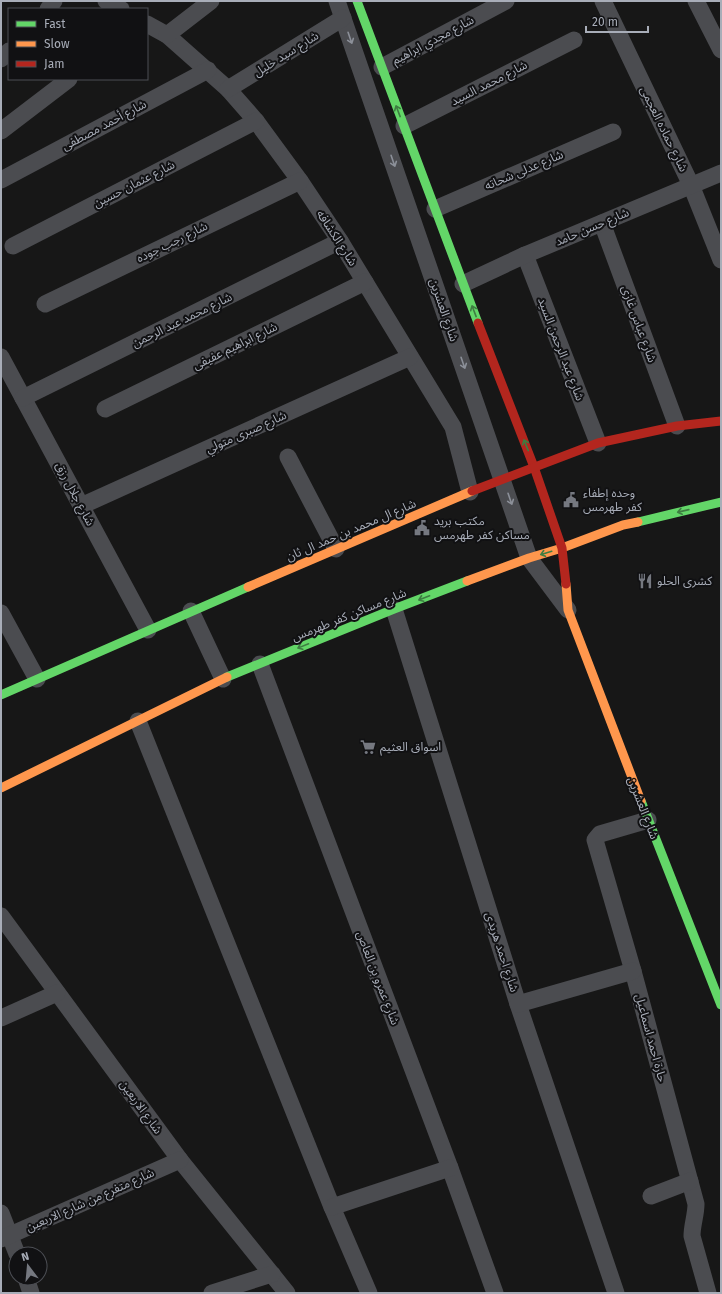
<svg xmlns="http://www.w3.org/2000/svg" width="722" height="1294" viewBox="0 0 722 1294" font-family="'Fira Sans','Noto Sans Arabic',sans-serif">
	<rect width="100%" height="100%" fill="#171717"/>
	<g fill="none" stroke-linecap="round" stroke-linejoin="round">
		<!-- street -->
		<g stroke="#4b4c50" stroke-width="17">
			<polyline points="106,1 121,9"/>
			<polyline points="337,1 529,558 568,610"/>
			<polyline points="603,1 691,185 721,260"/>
			<polyline points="696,1 721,50"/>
			<polyline points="48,9 54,1"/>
			<polyline points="147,24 167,35 228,89 256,121 300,181 340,241 453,427 470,492"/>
			<polyline points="167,35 211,1"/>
			<polyline points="1,59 9,51"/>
			<polyline points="382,67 506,1"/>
			<polyline points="228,89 343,18"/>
			<polyline points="404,126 574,40"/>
			<polyline points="1,131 69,79"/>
			<polyline points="1,180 208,70"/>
			<polyline points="435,209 613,132"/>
			<polyline points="602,223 677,426"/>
			<polyline points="13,246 256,121"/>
			<polyline points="525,255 598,443"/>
			<polyline points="463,284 525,255 721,173"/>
			<polyline points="45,304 300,181"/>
			<polyline points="1,357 148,630"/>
			<polyline points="23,398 340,241"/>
			<polyline points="105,409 365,282"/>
			<polyline points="288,457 336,549"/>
			<polyline points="81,506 410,357"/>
			<polyline points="394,609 518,1004 616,1293"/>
			<polyline points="191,611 223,679"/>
			<polyline points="1,613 37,679"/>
			<polyline points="260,664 450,1168 495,1293"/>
			<polyline points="138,721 332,1207 369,1293"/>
			<path d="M648,820L600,834L595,840L633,971L696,1204C696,1215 692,1225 692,1236L708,1293"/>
			<polyline points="1,916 180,1160 287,1293"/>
			<polyline points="518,1004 633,971"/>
			<polyline points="1,1018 57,993"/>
			<polyline points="651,1196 690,1181"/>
			<polyline points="332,1207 450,1168"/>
			<polyline points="1,1213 17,1254"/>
			<polyline points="1,1239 180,1160"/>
			<polyline points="26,1278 31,1293"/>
			<polyline points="212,1293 272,1274"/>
		</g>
		<!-- fast -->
		<g stroke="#63d668" stroke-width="9">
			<polyline points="357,1 478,323"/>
			<polyline points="638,522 721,502"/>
			<polyline points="227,677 394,609 467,581"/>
			<polyline points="1,695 248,587"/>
			<polyline points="641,801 721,1005"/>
		</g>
		<!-- slow -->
		<g stroke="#ff974d" stroke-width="9">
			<polyline points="467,581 529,558 562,548 623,525 638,522"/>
			<polyline points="566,584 568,610 641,801"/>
			<polyline points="248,587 472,491"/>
			<polyline points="1,788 227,677"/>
		</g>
		<!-- jam -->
		<g stroke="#b3261e" stroke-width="9">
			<polyline points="478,323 534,467 562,548 566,584"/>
			<polyline points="472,491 598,443 677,426 721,421"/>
		</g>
	</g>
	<!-- one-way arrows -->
	<defs><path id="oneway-shaft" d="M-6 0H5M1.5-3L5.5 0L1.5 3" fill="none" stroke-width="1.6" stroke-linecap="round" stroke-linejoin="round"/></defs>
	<g stroke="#8c9099">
		<use href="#oneway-shaft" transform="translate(350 38) rotate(71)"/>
		<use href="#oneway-shaft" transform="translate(393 161) rotate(71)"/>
		<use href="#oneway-shaft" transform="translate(463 363) rotate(71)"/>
		<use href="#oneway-shaft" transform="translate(510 499) rotate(71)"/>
	</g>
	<g stroke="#3e7d42">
		<use href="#oneway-shaft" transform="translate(398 111) rotate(-111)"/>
		<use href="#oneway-shaft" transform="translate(474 311) rotate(-111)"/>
		<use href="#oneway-shaft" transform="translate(526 445) rotate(-112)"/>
		<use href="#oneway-shaft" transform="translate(683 511) rotate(167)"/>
		<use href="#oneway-shaft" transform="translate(546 553) rotate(163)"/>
		<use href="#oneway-shaft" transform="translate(424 598) rotate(159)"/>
		<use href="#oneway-shaft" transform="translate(303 646) rotate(158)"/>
	</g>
	<!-- icons -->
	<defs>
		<symbol id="civic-bare" viewBox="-9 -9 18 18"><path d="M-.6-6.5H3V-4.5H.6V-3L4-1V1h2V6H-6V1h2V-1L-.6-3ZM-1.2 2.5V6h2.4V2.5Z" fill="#757880" stroke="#111113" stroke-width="2.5" paint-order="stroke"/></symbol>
		<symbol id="restaurant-bare" viewBox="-9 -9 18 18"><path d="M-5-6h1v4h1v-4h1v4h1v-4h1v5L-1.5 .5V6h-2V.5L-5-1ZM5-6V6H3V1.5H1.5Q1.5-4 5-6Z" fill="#757880" stroke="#111113" stroke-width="2.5" paint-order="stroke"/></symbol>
		<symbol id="supermarket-bare" viewBox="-9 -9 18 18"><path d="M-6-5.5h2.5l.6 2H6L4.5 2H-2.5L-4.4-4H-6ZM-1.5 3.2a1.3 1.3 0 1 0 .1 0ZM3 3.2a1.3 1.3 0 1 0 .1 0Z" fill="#757880" stroke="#111113" stroke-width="2.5" paint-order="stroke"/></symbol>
	</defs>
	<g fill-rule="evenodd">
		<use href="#civic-bare" x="560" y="489" width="22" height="22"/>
		<use href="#civic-bare" x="411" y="517" width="22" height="22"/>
		<use href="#restaurant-bare" x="634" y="570" width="22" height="22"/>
		<use href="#supermarket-bare" x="357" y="736" width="22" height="22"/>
	</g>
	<g text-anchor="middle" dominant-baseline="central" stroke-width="4" stroke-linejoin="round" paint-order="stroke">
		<!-- street labels -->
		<g font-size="12" fill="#a8adb8" stroke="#111113">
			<text transform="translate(433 40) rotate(-28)">شارع مجدي ابراهيم</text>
			<text transform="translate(286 54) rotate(-32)">شارع سيد خليل</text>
			<text transform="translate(489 83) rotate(-27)">شارع محمد السيد</text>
			<text transform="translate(104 125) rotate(-28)">شارع أحمد مصطفى</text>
			<text transform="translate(664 129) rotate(64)">شارع حماده العجمى</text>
			<text transform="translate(524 170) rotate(-23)">شارع عدلى شحاته</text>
			<text transform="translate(134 184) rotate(-27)">شارع عثمان حسين</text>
			<text transform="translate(592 227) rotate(-23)">شارع حسن حامد</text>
			<text transform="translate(337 238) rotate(57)">شارع الكشافه</text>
			<text transform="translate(172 242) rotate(-26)">شارع رجب جوده</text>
			<text transform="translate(444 310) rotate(71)">شارع العشرين</text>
			<text transform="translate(182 320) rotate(-26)">شارع محمد عبد الرحمن</text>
			<text transform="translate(639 324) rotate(70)">شارع عباس غازى</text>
			<text transform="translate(235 346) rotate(-26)">شارع ابراهيم عفيفى</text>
			<text transform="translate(561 349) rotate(69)">شارع عبد الرحمن السيد</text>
			<text transform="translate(246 432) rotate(-24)">شارع صبرى متولي</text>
			<text transform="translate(75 494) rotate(62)">شارع جلال رزق</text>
			<text transform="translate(351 530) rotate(-23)">شارع ال محمد بن حمد ال ثان</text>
			<text transform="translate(349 615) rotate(-22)">شارع مساكن كفر طهرمس</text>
			<text transform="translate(643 808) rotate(69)">شارع العشرين</text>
			<text transform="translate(502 952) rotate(72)">شارع احمد هريدى</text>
			<text transform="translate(378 978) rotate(69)">شارع عمرو بن العاص</text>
			<text transform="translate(651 1038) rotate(75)">حارة احمد اسماعيل</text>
			<text transform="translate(141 1107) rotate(54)">شارع الاربعين</text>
			<text transform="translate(90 1200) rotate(-24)">شارع متفرع من شارع الاربعين</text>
		</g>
		<!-- poi labels -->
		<g font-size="12" fill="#a8adb8" stroke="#111113" text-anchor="start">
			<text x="583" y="493">وحده إطفاء<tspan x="583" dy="14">كفر طهرمس</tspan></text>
			<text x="434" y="521">مكتب بريد<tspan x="434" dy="14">مساكن كفر طهرمس</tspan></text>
			<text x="657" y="581">كشرى الحلو</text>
			<text x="380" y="747">اسواق العثيم</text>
		</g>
	</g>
	<!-- border -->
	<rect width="722" height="1294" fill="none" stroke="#a8adb8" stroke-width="4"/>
	<!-- legend -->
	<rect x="8" y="8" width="140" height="72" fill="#111113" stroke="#4d4f55"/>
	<rect x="16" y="21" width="20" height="6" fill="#63d668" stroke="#4d4f55"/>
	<text x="44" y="28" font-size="12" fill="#a8adb8">Fast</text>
	<rect x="16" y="41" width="20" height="6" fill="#ff974d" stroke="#4d4f55"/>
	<text x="44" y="48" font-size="12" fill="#a8adb8">Slow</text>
	<rect x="16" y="61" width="20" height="6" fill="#b3261e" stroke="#4d4f55"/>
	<text x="44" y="68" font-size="12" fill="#a8adb8">Jam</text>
	<!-- north arrow -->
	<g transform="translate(28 1266) rotate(344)"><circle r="19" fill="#111113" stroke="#4d4f55"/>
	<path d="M0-3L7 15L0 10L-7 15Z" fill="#757880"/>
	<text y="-6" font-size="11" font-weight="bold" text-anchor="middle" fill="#a8adb8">N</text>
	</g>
	<!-- scale -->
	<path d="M586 26v6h62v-6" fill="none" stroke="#a8adb8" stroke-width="2"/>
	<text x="592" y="26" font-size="12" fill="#a8adb8" stroke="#111113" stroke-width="3" paint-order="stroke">20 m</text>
</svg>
